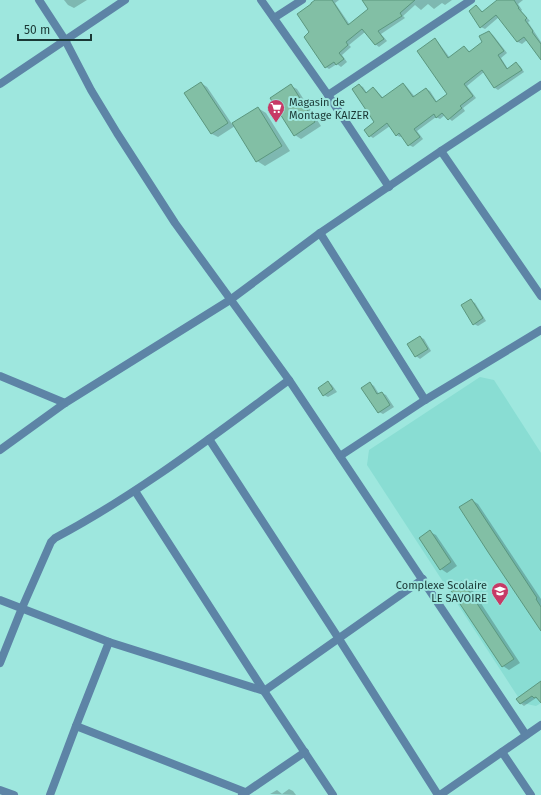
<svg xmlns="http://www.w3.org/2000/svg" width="541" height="795" viewBox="0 0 541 795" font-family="'Fira Sans',sans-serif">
	<rect width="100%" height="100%" fill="#9ee7de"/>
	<!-- built -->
	<polygon fill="#89ddd3" points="480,377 494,380 541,453 541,703 536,706 522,703 367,465 369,450"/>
	<!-- shadow -->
	<g fill="#0003">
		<polygon points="64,0 87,0 74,8 68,5"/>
		<polygon points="317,0 339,0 335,3 350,25 369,10 363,0 452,0 445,5 442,3 434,9 428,4 421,10 415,5 403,16 405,18 381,34 387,41 379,47 375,44 365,32 349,45 351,47 342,55 347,62 341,67 337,64 329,69 326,67 311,32"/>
		<polygon points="499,0 523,0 518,4 522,10 521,11 530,21 528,22 541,42 541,59 527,40 522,44 518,42 499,17 485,29 481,27 476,7 483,12"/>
		<polygon points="489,32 493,35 507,53 501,58 508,69 516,64 520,66 524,72 498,90 495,88 484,72 467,86 476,98 463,108 465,111 452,121 445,115 440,119 436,117 417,131 423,139 413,147 409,145 402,136 400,137 396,135 390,126 373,138 370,136 376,122 359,85 363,87 367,93 373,88 376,90 384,99 403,84 406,86 415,97 426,89 430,91 437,102 448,94 435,39 438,42 450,58 464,47 470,52 483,43"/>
		<polygon points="201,83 207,87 232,124 258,108 266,113 290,151 265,166 257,161 235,126 218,137 212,134 185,94"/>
		<polygon points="291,86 297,89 321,126 301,139 295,135"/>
		<polygon points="471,301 475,303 486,321 478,326 474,324"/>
		<polygon points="420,337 424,339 431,351 420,359 416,356"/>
		<polygon points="328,382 332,385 337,392 328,397 324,395"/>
		<polygon points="370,383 374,386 379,394 382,393 386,395 394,407 383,414 379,412"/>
		<polygon points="472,500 478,504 541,599 541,630"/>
		<polygon points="430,532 436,535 457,566 447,573 441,569"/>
		<polygon points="462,582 469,585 520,663 509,670 503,666"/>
		<polygon points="541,683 541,698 539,700 536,698 524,706 520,703"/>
		<polygon points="289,789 293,791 296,795 270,794 277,790 282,794"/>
	</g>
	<!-- building -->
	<g fill="#82bfa5" stroke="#5b977f">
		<polygon points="315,0 332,0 348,25 368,9 362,0 415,0 400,13 402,16 378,31 384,39 375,45 362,29 346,42 348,45 339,53 344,59 336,65 334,62 325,68 304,37 309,32 297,14 311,4 311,3"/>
		<polygon points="497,0 514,0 519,8 518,8 527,18 525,20 533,31 532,32 541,44 541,60 524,37 517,42 496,15 480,28 469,11 476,5 482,12"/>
		<polygon points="489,31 504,51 498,55 507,69 516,62 522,70 494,88 482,70 464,84 473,96 460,106 462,108 448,120 442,113 436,118 434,114 414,129 420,137 408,146 399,133 396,136 387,123 369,137 364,130 374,122 352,89 359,84 366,93 373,87 382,98 403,83 413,97 426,88 436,102 447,94 417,51 435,38 448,58 464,46 469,52 482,42 479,36"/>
		<polygon points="201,82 228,123 211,134 184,93"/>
		<polygon points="291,84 315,122 294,136 270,98"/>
		<polygon points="258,107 282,146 256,162 232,123"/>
		<polygon points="471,299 483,318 473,325 461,305"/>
		<polygon points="420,336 428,349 415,357 407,344"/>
		<polygon points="328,381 333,389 323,396 318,388"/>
		<polygon points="370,382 377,394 382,392 390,405 378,413 361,388"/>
		<polygon points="472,499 537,598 536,599 541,607 541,631 488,552 459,507"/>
		<polygon points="430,530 451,562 440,570 419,538"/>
		<polygon points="462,581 514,659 502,667 450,589"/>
		<polygon points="541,681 541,703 536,697 534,698 532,696 520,704 516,699"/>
	</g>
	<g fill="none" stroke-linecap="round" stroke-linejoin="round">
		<!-- street -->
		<g stroke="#5d84a6" stroke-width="8">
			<polyline points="39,0 65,40 91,90 117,133 175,223 289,380 526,735"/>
			<polyline points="261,0 328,95 389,187"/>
			<polyline points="274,18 302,0"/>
			<polyline points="0,84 125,0"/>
			<polyline points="328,95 471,0"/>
			<polyline points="441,151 541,296"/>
			<polyline points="320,233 425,400"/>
			<polyline points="0,376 65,403"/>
			<polyline points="209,439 339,639 438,795"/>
			<polyline points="0,450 65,403 230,300 320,233 441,151 541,85"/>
			<polyline points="340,456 425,400 541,330"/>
			<polyline points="135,491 264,691 333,795"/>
			<polyline points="0,600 109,642 264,691 423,579"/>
			<path d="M0,663L22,608L51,542L55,538C138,494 213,436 289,380"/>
			<polyline points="76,726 245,792"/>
			<polyline points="502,752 531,795"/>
			<polyline points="0,790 14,795"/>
			<polyline points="50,795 76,726 109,642"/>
			<polyline points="242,795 305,752"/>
			<polyline points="440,795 541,725"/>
		</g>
	</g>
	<!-- icons -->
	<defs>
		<symbol id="supermarket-pin" viewBox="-11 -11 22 30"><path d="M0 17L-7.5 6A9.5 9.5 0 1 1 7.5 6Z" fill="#c73966" stroke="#9ee7de"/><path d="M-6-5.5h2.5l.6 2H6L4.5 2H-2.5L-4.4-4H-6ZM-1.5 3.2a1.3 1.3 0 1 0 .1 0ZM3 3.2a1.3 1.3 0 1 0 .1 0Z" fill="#fff"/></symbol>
		<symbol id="school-pin" viewBox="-11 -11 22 30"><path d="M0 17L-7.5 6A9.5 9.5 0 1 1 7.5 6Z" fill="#c73966" stroke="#9ee7de"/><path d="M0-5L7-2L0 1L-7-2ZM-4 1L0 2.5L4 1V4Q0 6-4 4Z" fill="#fff"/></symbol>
	</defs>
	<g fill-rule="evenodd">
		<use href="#supermarket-pin" x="266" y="98" width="20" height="27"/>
		<use href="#school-pin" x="490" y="581" width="20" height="27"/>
	</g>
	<g text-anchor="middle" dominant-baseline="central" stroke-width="4" stroke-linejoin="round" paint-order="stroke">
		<!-- poi labels -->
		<g font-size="11" fill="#1a3835" stroke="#9ee7de" text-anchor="start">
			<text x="289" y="102">Magasin de<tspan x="289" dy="13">Montage KAIZER</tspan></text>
			<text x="487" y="585" text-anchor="end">Complexe Scolaire<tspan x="487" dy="13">LE SAVOIRE</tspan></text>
		</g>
	</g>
	<!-- scale -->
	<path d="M18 34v6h73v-6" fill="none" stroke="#1a3835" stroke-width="2"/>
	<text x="24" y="34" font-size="12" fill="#1a3835" stroke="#9ee7de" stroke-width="3" paint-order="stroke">50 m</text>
</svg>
